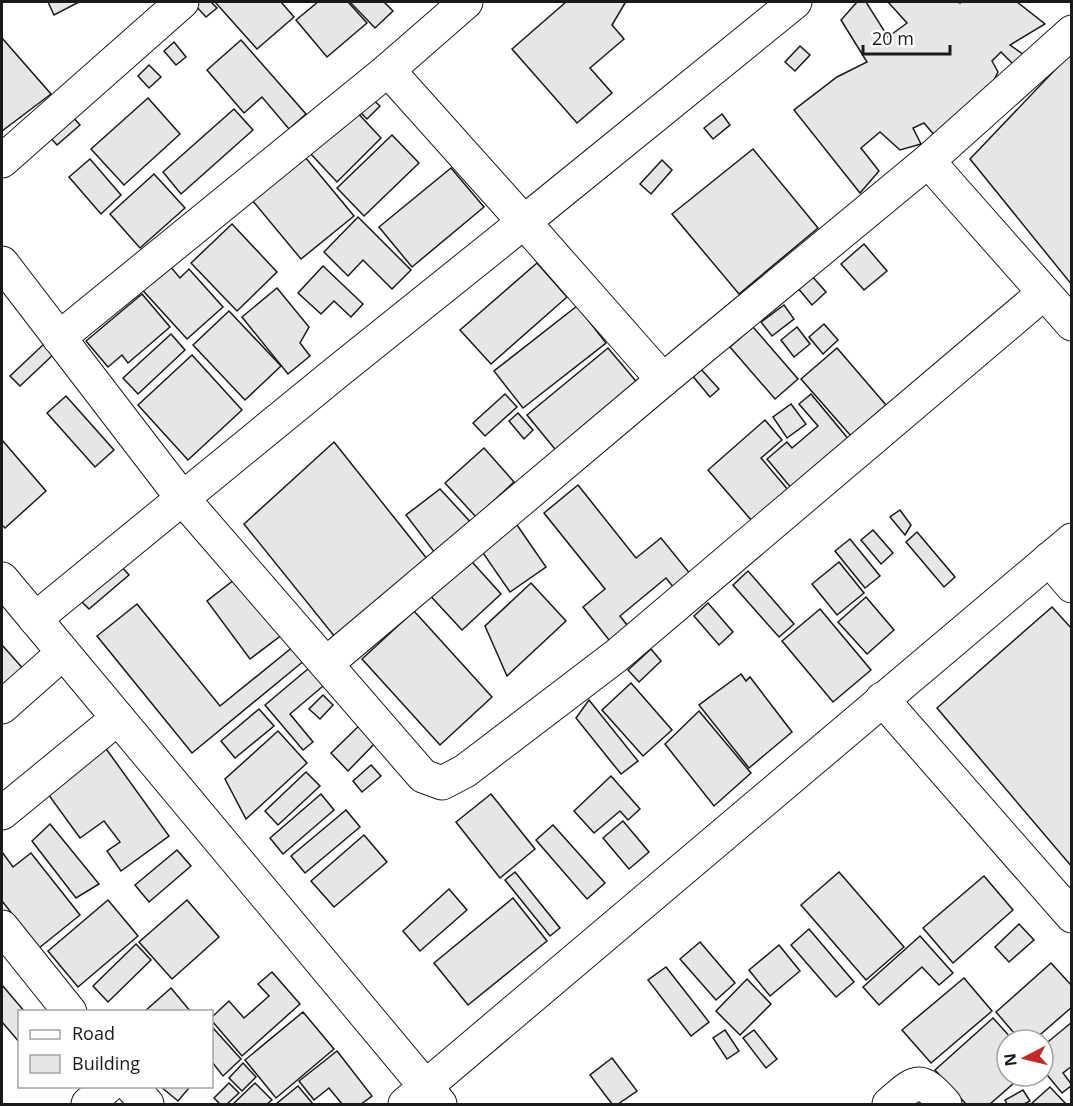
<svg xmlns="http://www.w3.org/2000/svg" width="1073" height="1106" viewBox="0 0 1073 1106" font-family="'Open Sans',sans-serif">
	<rect width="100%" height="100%" fill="#fff"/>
	<!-- building -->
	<g fill="#e6e6e6" stroke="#1a1a1a" stroke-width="1.5">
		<polygon points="48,2 79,2 54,15"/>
		<polygon points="194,2 211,2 217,8 206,17 193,3"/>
		<polygon points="215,2 281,2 294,17 257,49"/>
		<polygon points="318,2 348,2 367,23 327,57 296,20"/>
		<polygon points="350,2 384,2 393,11 375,28"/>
		<polygon points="566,2 624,2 625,3 612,25 624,39 590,68 612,93 577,123 512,49"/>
		<polygon points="857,2 866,2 888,37 907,23 888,2 958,2 960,3 961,2 1017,2 1045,24 1010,45 1027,57 1016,67 1001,52 992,61 998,72 986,96 935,136 924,123 913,128 921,144 900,150 880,132 861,148 879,171 860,193 794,110 837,77 867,62 841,20"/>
		<polygon points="2,38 51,94 2,131"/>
		<polygon points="241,40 306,114 289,129 262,97 244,113 207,70"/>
		<polygon points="174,42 186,57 176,65 164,51"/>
		<polygon points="800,46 810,55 795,71 785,62"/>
		<polygon points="1072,52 1072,285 970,159"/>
		<polygon points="149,65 161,77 149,88 138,76"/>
		<polygon points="369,96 380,106 367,119 356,108"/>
		<polygon points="148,98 180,134 124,185 91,149"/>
		<polygon points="234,109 253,130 181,194 163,172"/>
		<polygon points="354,109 381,138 337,182 309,152"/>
		<polygon points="70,114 80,125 57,145 47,134"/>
		<polygon points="722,114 730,125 713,139 704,128"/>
		<polygon points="392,135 419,163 364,216 337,188"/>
		<polygon points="753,149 818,228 739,294 672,214"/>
		<polygon points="305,157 354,216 301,259 252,200"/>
		<polygon points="90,159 121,195 101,214 69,177"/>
		<polygon points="662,160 672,170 651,194 640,184"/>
		<polygon points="451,168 484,207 412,267 379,227"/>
		<polygon points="154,174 185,208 140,248 110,214"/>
		<polygon points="358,217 411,270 392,289 363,260 348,276 324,252"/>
		<polygon points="232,224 277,272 237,311 191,263"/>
		<polygon points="864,244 887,271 864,290 841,264"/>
		<polygon points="164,259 180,278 189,269 223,307 187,339 137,284"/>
		<polygon points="537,263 567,297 491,364 460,330"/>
		<polygon points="323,266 363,304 351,317 334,301 321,314 298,293"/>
		<polygon points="811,275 826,292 812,305 797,287"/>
		<polygon points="277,288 309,327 300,343 310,356 288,374 242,317"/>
		<polygon points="142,294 170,327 128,363 122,355 108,367 86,341"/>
		<polygon points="784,305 794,319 772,336 761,322"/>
		<polygon points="577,306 606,343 523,408 494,371"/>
		<polygon points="229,311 281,366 245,400 193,345"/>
		<polygon points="824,324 838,340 823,354 809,337"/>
		<polygon points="753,327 798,379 775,399 730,347"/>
		<polygon points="797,327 810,344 794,357 781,340"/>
		<polygon points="171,334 185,350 138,394 123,378"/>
		<polygon points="45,343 54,354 20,386 10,376"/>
		<polygon points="608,348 640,386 559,454 527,415"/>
		<polygon points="837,348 886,405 851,436 801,379"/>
		<polygon points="192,355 242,410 188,460 138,405"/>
		<polygon points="699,367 719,389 710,397 691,374"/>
		<polygon points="505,394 517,407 485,436 473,423"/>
		<polygon points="811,394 855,447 798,496 767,459 787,442 792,448 818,426 799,404"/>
		<polygon points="66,396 114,450 95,467 47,413"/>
		<polygon points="791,404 806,424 787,438 773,417"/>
		<polygon points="518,413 533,430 524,439 509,421"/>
		<polygon points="765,420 782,440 761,458 794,497 758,528 708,470"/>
		<polygon points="2,440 46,491 5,528 2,525"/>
		<polygon points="334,442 428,560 339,642 244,524"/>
		<polygon points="484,448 514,482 476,517 445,483"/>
		<polygon points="578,485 636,558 661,538 696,581 679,594 666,578 620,616 631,630 613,645 583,607 605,589 544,513"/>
		<polygon points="440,489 476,528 438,557 406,515"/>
		<polygon points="900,510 911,525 905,535 890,517"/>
		<polygon points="517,525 546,567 510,592 481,550"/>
		<polygon points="873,530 893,553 881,564 861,540"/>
		<polygon points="917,532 955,577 944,587 906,542"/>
		<polygon points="850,539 880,576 865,588 835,551"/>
		<polygon points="464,553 501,594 462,630 424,589"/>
		<polygon points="839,562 864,593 837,615 812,584"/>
		<polygon points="122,567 129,575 89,609 82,602"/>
		<polygon points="748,571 794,624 779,637 733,585"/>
		<polygon points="239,576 283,634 250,659 207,601"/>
		<polygon points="531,583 566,621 507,676 485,626"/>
		<polygon points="866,597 894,630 867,654 838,622"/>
		<polygon points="708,603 733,632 719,645 694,616"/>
		<polygon points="137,604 220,706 294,646 305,660 192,753 97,636"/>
		<polygon points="1052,607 1072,629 1072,867 937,708"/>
		<polygon points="820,609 871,670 833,702 782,641"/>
		<polygon points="414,611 492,697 440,745 362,659"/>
		<polygon points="2,645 26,672 2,695"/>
		<polygon points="651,649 661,661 639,682 628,670"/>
		<polygon points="315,663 329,681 290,714 313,742 303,750 265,705"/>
		<polygon points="741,674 746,681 750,677 792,732 749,768 699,705"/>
		<polygon points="631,683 672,730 643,756 602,710"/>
		<polygon points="323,695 333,705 320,719 309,709"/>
		<polygon points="589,700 638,761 621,774 576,718"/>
		<polygon points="259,709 274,726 235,758 221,741"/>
		<polygon points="699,711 751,773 714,806 665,744"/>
		<polygon points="365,720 381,737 348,771 331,753"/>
		<polygon points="278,731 307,763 246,819 225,779"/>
		<polygon points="99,739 169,836 121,871 107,851 120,842 104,821 80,838 40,783"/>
		<polygon points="371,765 381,776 362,792 353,781"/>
		<polygon points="306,772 320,786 278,825 265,811"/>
		<polygon points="611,776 640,809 628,820 620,811 594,833 574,811"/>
		<polygon points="321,794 334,810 283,854 270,838"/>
		<polygon points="491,794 535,849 500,878 456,822"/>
		<polygon points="346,810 360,827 305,873 291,856"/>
		<polygon points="623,821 649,852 629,869 603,838"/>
		<polygon points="50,824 99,884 76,898 32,841"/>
		<polygon points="553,825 605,883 587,899 536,840"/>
		<polygon points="364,835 387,862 334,907 311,881"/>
		<polygon points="177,850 191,866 149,902 135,885"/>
		<polygon points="2,852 13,867 31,853 80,915 39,948 2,901"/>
		<polygon points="515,872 560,928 550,936 505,880"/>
		<polygon points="839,872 904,947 866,980 801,905"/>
		<polygon points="984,876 1013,910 953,963 923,928"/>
		<polygon points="449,889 467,910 420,951 403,931"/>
		<polygon points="513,898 547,941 468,1005 434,963"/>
		<polygon points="108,900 138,936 78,987 48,951"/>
		<polygon points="187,900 219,937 172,979 139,942"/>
		<polygon points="1019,924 1034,940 1009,962 995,947"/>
		<polygon points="809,929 854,982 836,997 791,945"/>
		<polygon points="920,936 953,973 939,985 922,967 879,1005 863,987"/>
		<polygon points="700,942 735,983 716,1000 680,959"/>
		<polygon points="136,944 151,960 108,1002 93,986"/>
		<polygon points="779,945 800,971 770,996 749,970"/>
		<polygon points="1051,963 1072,986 1072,1007 1034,1040 1020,1040 996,1012"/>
		<polygon points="666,967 709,1022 691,1036 648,980"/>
		<polygon points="272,972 300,1004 242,1056 212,1021 212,1017 229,1001 244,1018 269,996 258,984"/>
		<polygon points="964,978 992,1011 931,1063 902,1030"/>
		<polygon points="747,979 771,1004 740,1035 716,1011"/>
		<polygon points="2,985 25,1012 20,1012 20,1043 2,1022"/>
		<polygon points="171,988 191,1012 144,1012"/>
		<polygon points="303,1012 334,1049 276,1098 245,1060"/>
		<polygon points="993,1018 1013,1040 1007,1040 1007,1076 1022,1076 990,1104 966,1104 935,1070"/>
		<polygon points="1072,1022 1072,1066 1063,1073 1072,1085 1062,1093 1043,1070 1043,1046"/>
		<polygon points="213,1028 241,1059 223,1076 212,1062 212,1029"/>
		<polygon points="725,1030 739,1051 727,1059 713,1038"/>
		<polygon points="754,1030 777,1059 766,1068 743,1038"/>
		<polygon points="337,1051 372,1096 361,1104 342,1104 329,1088 314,1100 299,1081"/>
		<polygon points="612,1058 637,1091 618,1104 612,1104 590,1075"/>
		<polygon points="243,1063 256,1077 242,1091 229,1078"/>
		<polygon points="229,1083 239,1093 227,1104 220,1104 214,1098"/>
		<polygon points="255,1083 272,1100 267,1104 233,1104"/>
		<polygon points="160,1086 188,1086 189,1088 178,1101"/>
		<polygon points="298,1086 313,1104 276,1104"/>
		<polygon points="1050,1087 1066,1104 1031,1104"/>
		<polygon points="1023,1090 1030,1101 1024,1104 1007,1104 1005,1100"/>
	</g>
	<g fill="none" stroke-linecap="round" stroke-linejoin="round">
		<defs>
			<g id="minor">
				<polyline points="388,70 524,222 663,380"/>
				<polyline points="2,161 182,2"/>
				<polyline points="928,161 1072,324"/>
				<polyline points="2,263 183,499 423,776 442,783 465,771 616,656 1044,293"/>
				<polyline points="59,338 388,70 466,2"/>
				<polyline points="1049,559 1072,586"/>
				<polyline points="2,579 440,1104"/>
				<polyline points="35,619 337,372 524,222 795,2"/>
				<polyline points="326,664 663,380 928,161 1072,32"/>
				<polyline points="882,699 1072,916"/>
				<polyline points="2,707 63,653"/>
				<polyline points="2,813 118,718"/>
				<polyline points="2,927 70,1012"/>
				<polyline points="131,1086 147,1104"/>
				<polyline points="88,1104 108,1086"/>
				<polyline points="405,1104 1072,540"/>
				<path d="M889,1104C916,1081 919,1074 945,1104"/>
			</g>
		</defs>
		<!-- minor casing -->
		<use href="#minor" stroke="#1a1a1a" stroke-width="35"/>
		<!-- minor -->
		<use href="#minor" stroke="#fff" stroke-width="33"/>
	</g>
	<!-- border -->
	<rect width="1073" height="1106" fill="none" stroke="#1a1a1a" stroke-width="6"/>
	<!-- legend -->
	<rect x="18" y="1010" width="195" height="78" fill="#ffffff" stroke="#a3a3a3" stroke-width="1.5"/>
	<rect x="30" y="1030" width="30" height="9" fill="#ffffff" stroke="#a3a3a3" stroke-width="1.5"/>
	<text x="72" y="1040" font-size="18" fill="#1a1a1a">Road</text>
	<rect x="30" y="1055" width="30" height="18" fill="#e6e6e6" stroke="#a3a3a3" stroke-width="1.5"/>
	<text x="72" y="1070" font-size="18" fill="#1a1a1a">Building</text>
	<!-- north arrow -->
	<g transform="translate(1025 1058) rotate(263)"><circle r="28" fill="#ffffff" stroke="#a3a3a3" stroke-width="1.5"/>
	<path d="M0-4.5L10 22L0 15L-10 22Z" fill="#c62828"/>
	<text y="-9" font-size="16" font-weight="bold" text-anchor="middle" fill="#1a1a1a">N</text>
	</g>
	<!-- scale -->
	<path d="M863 45v9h87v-9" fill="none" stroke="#1a1a1a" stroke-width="3"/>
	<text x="872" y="45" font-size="18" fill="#1a1a1a" stroke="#ffffff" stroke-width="4.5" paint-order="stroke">20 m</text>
</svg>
